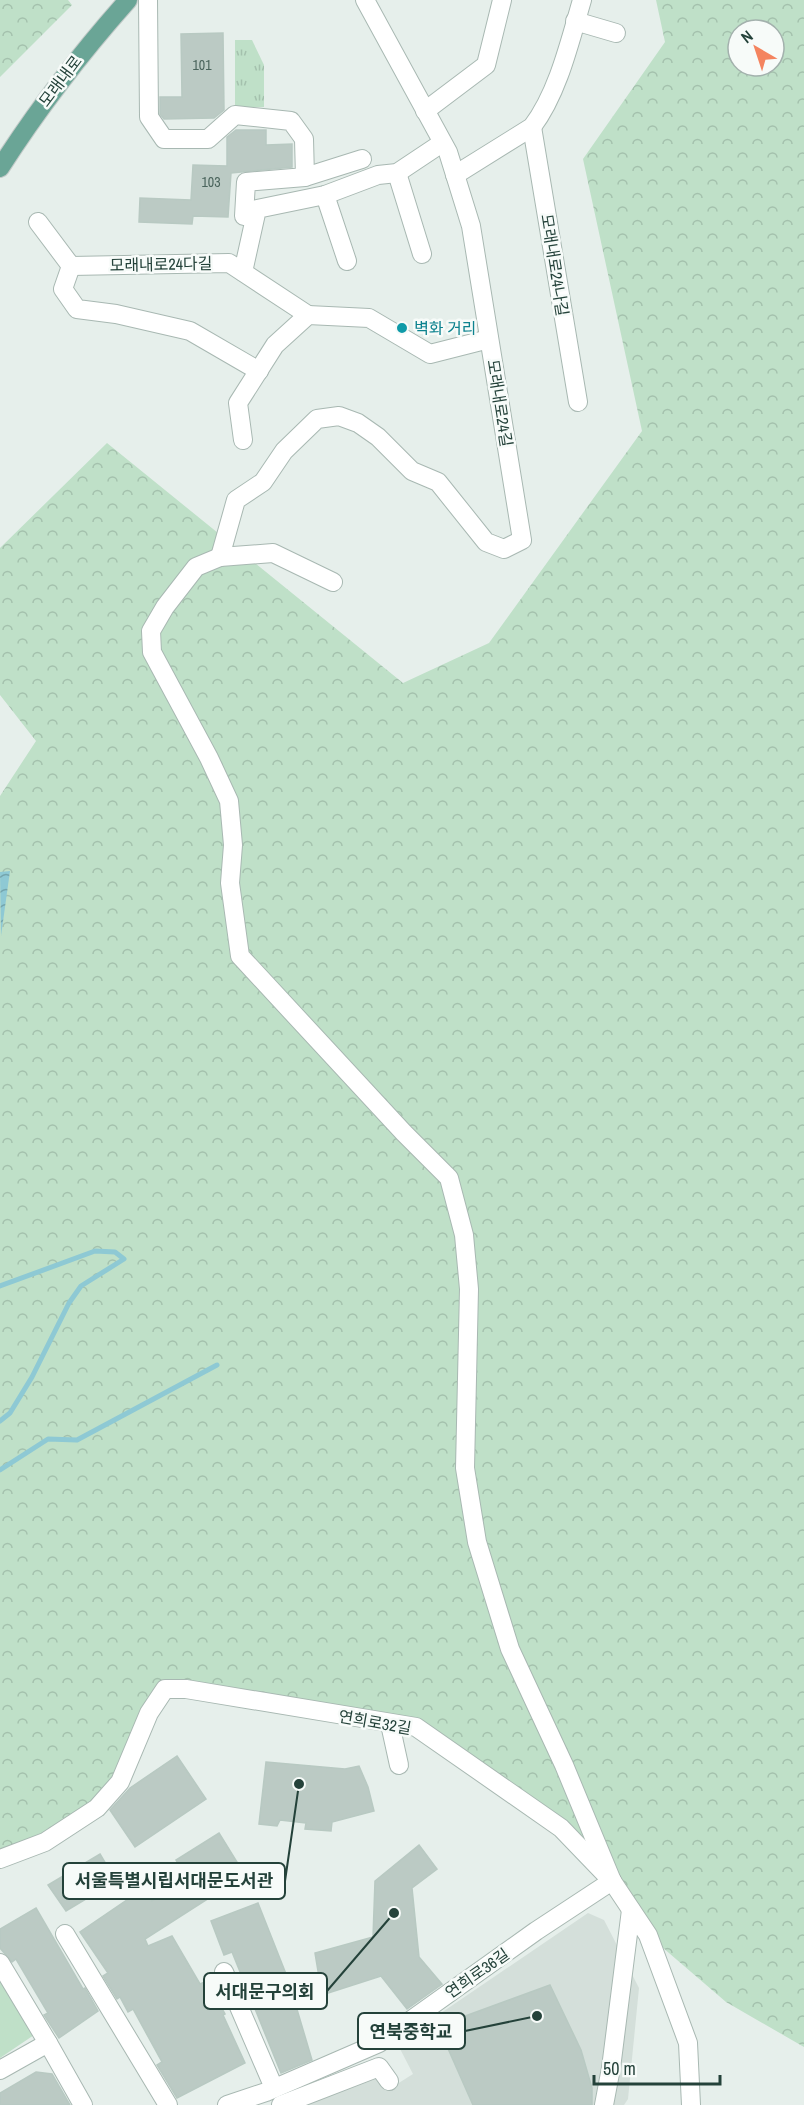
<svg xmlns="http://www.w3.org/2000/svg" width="804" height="2105" viewBox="0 0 804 2105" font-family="'Archivo Narrow','Noto Sans KR',sans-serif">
	<defs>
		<pattern id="forest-crowns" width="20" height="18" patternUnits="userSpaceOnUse" patternTransform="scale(1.5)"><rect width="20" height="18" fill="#bfe0c8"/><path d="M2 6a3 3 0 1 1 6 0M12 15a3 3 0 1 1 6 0" fill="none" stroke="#a4c1ad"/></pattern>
		<pattern id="park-tufts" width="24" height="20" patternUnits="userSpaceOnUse" patternTransform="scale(1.5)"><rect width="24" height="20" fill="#bfe0c8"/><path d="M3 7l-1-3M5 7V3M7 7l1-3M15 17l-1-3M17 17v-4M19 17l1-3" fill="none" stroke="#a4c1ad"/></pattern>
		<pattern id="water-waves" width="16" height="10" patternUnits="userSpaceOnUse" patternTransform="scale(1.5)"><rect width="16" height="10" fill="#8ec9d4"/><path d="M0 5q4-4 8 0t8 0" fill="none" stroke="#74a5ad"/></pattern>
	</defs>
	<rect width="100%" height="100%" fill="#e6efeb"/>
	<!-- built -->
	<polygon fill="#d4dfda" points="588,1913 604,1920 639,1988 628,2099 624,2105 302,2105 383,2075 394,2086 413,2074 397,2043"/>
	<!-- green -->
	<polygon fill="#bfe0c8" points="0,1976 34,2035 0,2058"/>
	<!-- forest -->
	<g fill="url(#forest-crowns)" fill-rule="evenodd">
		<polygon points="0,0 68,0 72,5 0,77"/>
		<path d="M656,0H804V2047L726,2002L648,1935L561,1828L415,1727L165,1689L97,1808L0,1859V796L36,741L0,695V548L107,443L403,683L489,643L642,431L583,159L665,42ZM738,30H774V66H738Z"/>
	</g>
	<!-- park -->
	<polygon fill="url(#park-tufts)" points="235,40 252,40 264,65 264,107 235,107"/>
	<!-- water -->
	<polygon fill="url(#water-waves)" points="10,871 1,936 0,872"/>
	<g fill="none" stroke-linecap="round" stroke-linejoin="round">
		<!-- stream -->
		<g stroke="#8ec9d4" stroke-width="5">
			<polyline points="0,1286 95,1251 115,1252 124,1259 81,1286 69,1303 32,1377 10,1413 0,1421"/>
			<polyline points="0,1470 48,1439 77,1440 217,1365"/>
		</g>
	</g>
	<!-- building -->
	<g fill="#bbcac4" stroke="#b8c9c2" stroke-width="1.5">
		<polygon points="223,33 224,110 214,118 164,119 160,114 160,97 182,97 181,34"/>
		<polygon points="236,130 266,130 266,145 292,144 292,167 231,173 228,217 193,216 192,224 139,222 140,198 191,200 193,165 227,166 227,137"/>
		<polygon points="177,1756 206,1799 135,1847 110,1810 130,1788"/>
		<polygon points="266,1762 345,1769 359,1766 368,1787 374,1811 332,1822 331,1831 305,1829 306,1823 280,1820 277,1826 259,1824"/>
		<polygon points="219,1833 245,1875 145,1939 148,1946 172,1936 200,1984 207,1981 225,2014 223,2015 245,2063 177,2098 157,2065 162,2062 133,2009 128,2012 120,1997 117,1999 103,1976 108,1973 80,1932 143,1889 152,1901 187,1878 176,1860"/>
		<polygon points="419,1845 437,1869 412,1888 419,1957 442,1984 407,2009 381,1976 322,1995 315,1953 373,1937 375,1881"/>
		<polygon points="100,1854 116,1881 66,1911 48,1885"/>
		<polygon points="258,1903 288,1979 312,2060 281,2073 232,1952 224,1955 211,1921"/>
		<polygon points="36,1908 83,1989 85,1988 98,2011 59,2038 44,2015 48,2013 16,1959 12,1962 0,1948 0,1929"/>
		<polygon points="550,1985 581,2050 592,2088 592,2105 473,2105 438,2026"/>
		<polygon points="36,2072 52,2074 70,2105 0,2105 0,2093"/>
	</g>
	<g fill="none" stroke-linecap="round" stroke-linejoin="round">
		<defs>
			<g id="minor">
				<polyline points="148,0 149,117 164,139 208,139 235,115 291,121 304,139 305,177 246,182 244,216"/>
				<polyline points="575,21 616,33"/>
				<polyline points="425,111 486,65 502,0"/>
				<polyline points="532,127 578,402"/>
				<polyline points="397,173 422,254"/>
				<path d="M455,175L532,127C558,93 570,41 582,0"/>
				<polyline points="305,177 362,159"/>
				<polyline points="325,195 347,261"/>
				<polyline points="38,222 71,266 229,263 308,315"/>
				<polyline points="71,266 63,289 77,309 116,314 190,331 259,371"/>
				<polyline points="243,272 257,209 325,195 378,175 397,173 442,143"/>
				<polyline points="243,440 238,403 275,345 308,315 369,318 430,354 489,339"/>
				<polyline points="220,557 236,500 263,482 284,451 317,419 339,416 358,423 378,437 412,471 438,482 486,542 504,549 522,540 471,226 448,152 365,0"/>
				<polyline points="333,582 273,553 220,557 196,567 165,607 151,631 152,652 209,758 229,801 233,845 230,883 240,956 404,1133 449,1178 464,1235 469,1289 465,1468 477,1542 510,1649 564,1765 612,1881"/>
				<polyline points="390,1724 399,1765"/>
				<polyline points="0,1859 45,1842 97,1808 120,1782 149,1713 165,1689 186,1689 416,1727 561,1828 612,1881 648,1935 688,2043 691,2105"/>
				<polyline points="65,1934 168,2105"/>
				<polyline points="0,1963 48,2043"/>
				<polyline points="224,1972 274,2088"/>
				<polyline points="0,2070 48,2043 83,2105"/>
				<polyline points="227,2105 266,2092 379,2043 536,1931 612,1881"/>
				<polyline points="281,2105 379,2067 389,2081"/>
				<polyline points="604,2105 611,2068 631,1910"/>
			</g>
			<path id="major" d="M0,168C39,107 80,54 128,0"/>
		</defs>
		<!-- minor casing -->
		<use href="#minor" stroke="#a8b8b2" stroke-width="20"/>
		<!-- major casing -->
		<use href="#major" stroke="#c2cac8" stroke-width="20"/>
		<!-- minor -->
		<use href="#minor" stroke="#fff" stroke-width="18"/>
		<!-- major -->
		<use href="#major" stroke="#6aa596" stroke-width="18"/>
	</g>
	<!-- markers -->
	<circle fill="#0f9aa8" stroke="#f7fbf9" stroke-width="2" cx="402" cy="328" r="6"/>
	<g text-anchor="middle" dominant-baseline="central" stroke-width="5" stroke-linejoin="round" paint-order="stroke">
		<!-- number labels -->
		<g font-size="14" fill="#4a645c">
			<text x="202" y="65">101</text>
			<text x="211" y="182">103</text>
		</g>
		<!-- street labels -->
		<g font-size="16" fill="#24423a" stroke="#f7fbf9">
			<text transform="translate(60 81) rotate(-53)">모래내로</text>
			<text transform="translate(161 264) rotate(-1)">모래내로24다길</text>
			<text transform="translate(555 265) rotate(81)">모래내로24나길</text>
			<text transform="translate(500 403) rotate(81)">모래내로24길</text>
			<text transform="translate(375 1722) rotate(10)">연희로32길</text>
			<text transform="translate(477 1973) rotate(-35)">연희로36길</text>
		</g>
		<!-- culture labels -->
		<g font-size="16" fill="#0d838f" stroke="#f7fbf9" text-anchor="start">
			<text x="414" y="328">벽화 거리</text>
		</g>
	</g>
	<!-- callouts -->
	<path fill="none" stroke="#24423a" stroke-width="2" d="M299 1784L285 1881M394 1913L327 1991M537 2016L465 2031"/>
	<g fill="#24423a" stroke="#f7fbf9" stroke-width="2">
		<circle cx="299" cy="1784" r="6"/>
		<circle cx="394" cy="1913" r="6"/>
		<circle cx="537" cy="2016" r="6"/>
	</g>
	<g fill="#f7fbf9" stroke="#24423a" stroke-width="2">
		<rect x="63" y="1863" width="222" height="36" rx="6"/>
		<rect x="204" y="1973" width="123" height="36" rx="6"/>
		<rect x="358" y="2013" width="107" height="36" rx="6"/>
	</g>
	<g font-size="18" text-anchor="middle" font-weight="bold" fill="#24423a">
		<text x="174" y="1887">서울특별시립서대문도서관</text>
		<text x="265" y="1998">서대문구의회</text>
		<text x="411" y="2038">연북중학교</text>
	</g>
	<!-- north arrow -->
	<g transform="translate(756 48) rotate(321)"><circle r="28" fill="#f7fbf9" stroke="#a3b1ad" stroke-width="1.5"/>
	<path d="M0-4.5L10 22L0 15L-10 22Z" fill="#f4845f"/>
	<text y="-9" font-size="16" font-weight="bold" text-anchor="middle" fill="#24423a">N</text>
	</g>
	<!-- scale -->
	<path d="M594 2075v9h126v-9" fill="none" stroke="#24423a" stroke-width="3"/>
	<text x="603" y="2075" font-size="18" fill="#24423a" stroke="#f7fbf9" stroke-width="4.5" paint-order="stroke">50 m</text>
</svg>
